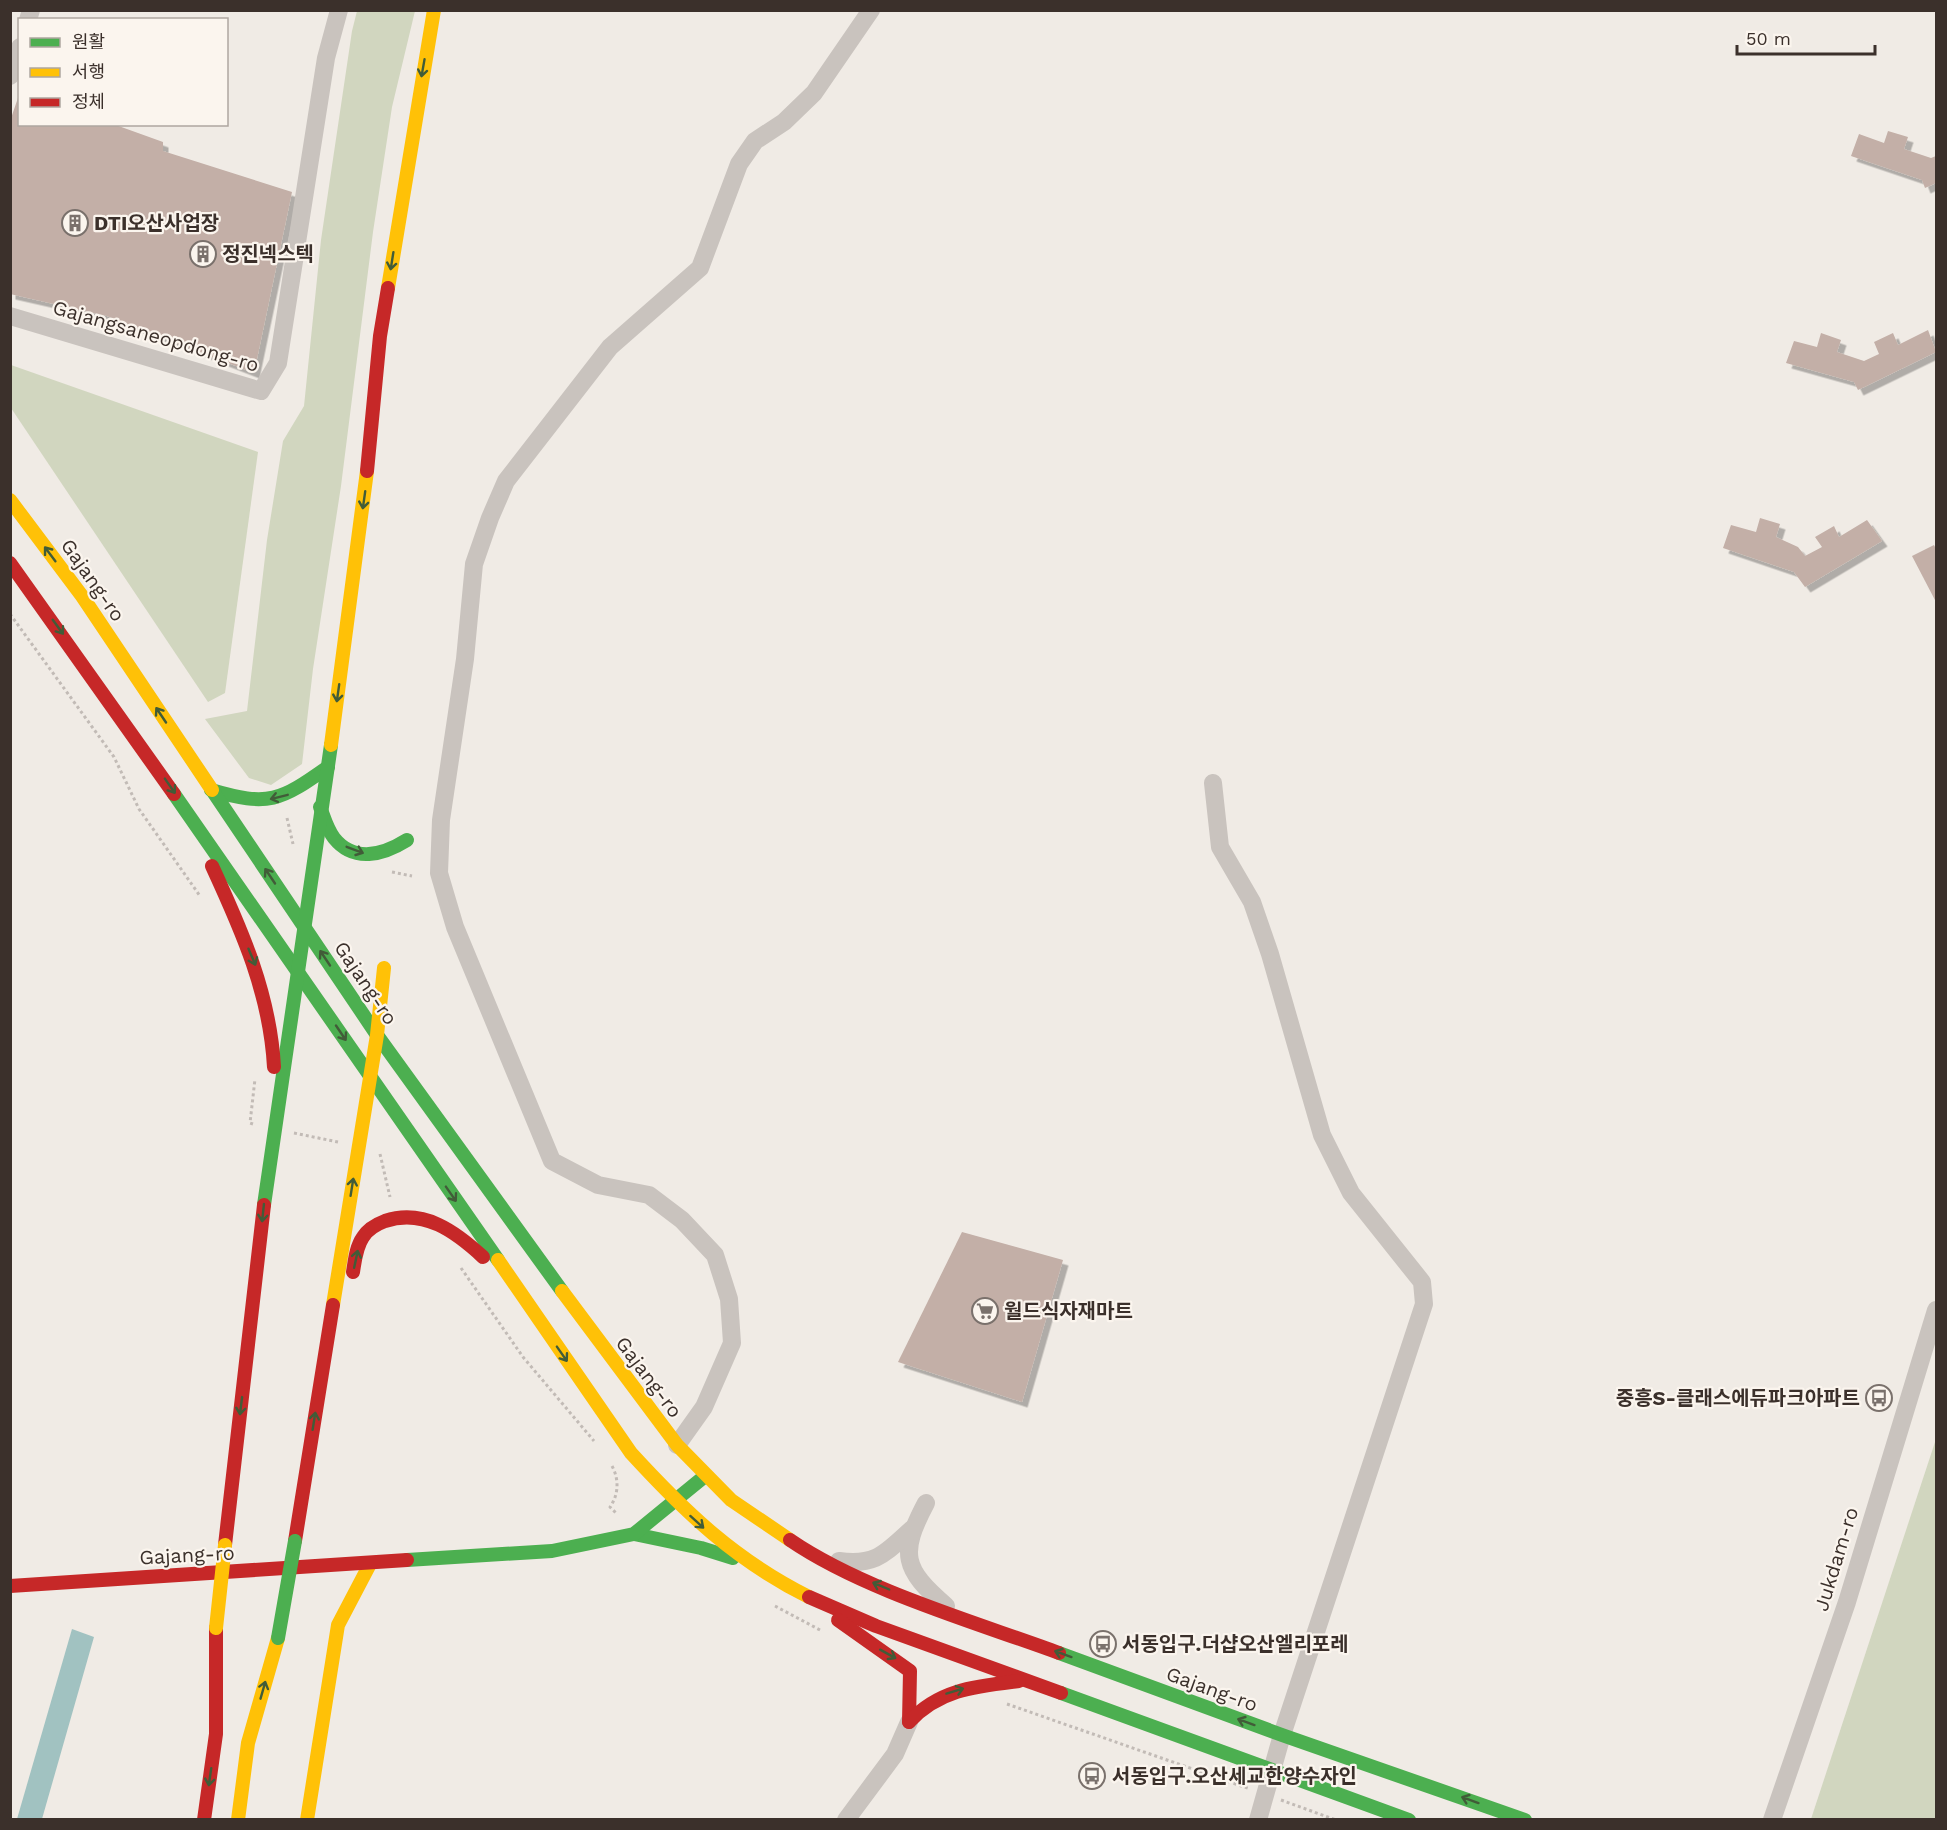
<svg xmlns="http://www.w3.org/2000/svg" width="1947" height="1830" viewBox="0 0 1947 1830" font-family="'Work Sans','Noto Sans KR',sans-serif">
	<defs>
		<filter id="shadow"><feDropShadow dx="5.5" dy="5.5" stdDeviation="0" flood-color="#0004"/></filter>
	</defs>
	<rect width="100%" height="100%" fill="#f0ebe5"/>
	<!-- green -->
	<g fill="#d1d6bf">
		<polygon points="357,11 415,11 392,107 373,232 341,486 313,669 302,764 271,785 249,778 205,719 247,711 267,540 283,441 304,406 321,240 352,31"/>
		<polygon points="11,365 258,452 225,693 208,702 11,408"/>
		<polygon points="1936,1439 1936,1819 1811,1819"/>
	</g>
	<!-- water -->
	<polygon fill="#a1c2c1" points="72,1629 94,1637 42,1819 17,1819"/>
	<!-- building -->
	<g fill="#c3afa7" filter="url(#shadow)">
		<polygon points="19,95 20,124 113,124 163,142 163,151 292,192 254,373 107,316 10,294 10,121"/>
		<polygon points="1888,131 1908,137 1904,149 1931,158 1936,156 1936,183 1925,188 1922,180 1851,156 1859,134 1884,143"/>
		<polygon points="1928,330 1936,352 1858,390 1854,382 1786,363 1794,341 1817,347 1821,333 1841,340 1837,352 1864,361 1879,354 1874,342 1893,333 1898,345"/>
		<polygon points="1760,518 1780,524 1776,537 1798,547 1805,556 1822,547 1815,537 1834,526 1839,537 1867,520 1882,541 1805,587 1794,572 1723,548 1731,525 1756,532"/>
		<polygon points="1934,545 1936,549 1936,602 1912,556"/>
		<polygon points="962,1232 1063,1260 1022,1402 898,1362"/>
	</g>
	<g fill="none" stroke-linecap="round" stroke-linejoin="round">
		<!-- path -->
		<g stroke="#c2bbb6" stroke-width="3" stroke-dasharray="3 3" stroke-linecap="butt">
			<polyline points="10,614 114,757 139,809 200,896"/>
			<polyline points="287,818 293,844"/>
			<polyline points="392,872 412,876"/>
			<polyline points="253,1124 250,1123 255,1079"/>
			<polyline points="294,1133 338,1142"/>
			<polyline points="380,1154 390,1197"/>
			<polyline points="461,1268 523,1357 594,1441"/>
			<path d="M612,1466C619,1479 619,1494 610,1507L617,1514"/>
			<polyline points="775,1606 820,1630"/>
			<polyline points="1007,1704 1250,1789"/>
			<polyline points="1281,1800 1336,1820"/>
		</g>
		<!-- street -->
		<g stroke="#c9c3be" stroke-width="18">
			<polyline points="28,20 31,10"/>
			<polyline points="10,76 20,47"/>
			<polyline points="10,316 261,391 278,363 326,58 339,10"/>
			<polyline points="1213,783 1220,847 1252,902 1270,954 1322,1135 1351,1193 1422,1282 1424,1304 1282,1735 1258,1820"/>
			<polyline points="677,1445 704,1407 732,1343 729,1299 715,1255 682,1220 649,1195 598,1185 552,1161 455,927 439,873 441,820 465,659 474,564 490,518 506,481 610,347 700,268 739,164 755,141 784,122 814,93 871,10"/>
			<path d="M926,1503C899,1554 903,1569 946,1606"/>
			<path d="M839,1561C877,1566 885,1553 912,1529"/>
			<polyline points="846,1820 895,1754 909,1722"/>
			<polyline points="1772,1820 1847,1602 1936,1310"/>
		</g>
		<!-- fast -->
		<g stroke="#4caf50" stroke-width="14">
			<path d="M211,790C269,807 280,801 328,767"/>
			<polyline points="212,790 377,1035 562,1291"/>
			<polyline points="174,794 498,1260"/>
			<path d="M320,807C324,817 327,829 334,838C354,863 383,855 407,840"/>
			<polyline points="264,1205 331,745"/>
			<polyline points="634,1534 701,1548 733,1558"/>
			<polyline points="407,1560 552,1551 634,1534 705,1476"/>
			<polyline points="1059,1653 1282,1735 1525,1820"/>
			<polyline points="1061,1693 1409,1820"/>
		</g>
		<!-- slow -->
		<g stroke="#ffc107" stroke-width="14">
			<polyline points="388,288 434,10"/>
			<polyline points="10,500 82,596 212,790"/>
			<polyline points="331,745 367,471"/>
			<path d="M498,1260L631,1453C686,1513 735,1560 809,1597"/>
			<polyline points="562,1291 677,1445 731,1500 790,1540"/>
			<polyline points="333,1305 377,1035 384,968"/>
			<polyline points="238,1820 248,1743 278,1638"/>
			<polyline points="307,1820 338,1625 370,1564"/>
		</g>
		<!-- jam -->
		<g stroke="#c62828" stroke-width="14">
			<polyline points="367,471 380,336 388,288"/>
			<polyline points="10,563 174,794"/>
			<path d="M212,866C242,931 270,994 274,1067"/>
			<path d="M353,1272C355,1260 356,1247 363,1237C368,1229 377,1224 385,1221C424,1208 456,1232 483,1257"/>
			<path d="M790,1540C863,1590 975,1622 1059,1653"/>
			<polyline points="295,1541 333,1305"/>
			<polyline points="225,1545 264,1205"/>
			<polyline points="10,1586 407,1560"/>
			<polyline points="809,1597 876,1626 1061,1693"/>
			<polyline points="838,1620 910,1671 909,1722"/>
			<path d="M909,1722C939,1689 977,1686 1019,1681"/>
			<polyline points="204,1820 216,1734 216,1628"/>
		</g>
		<!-- fast-bridge -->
		<polyline stroke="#4caf50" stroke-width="14" points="278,1638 295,1541"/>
		<!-- slow-bridge -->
		<polyline stroke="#ffc107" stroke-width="14" points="216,1628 225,1545"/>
	</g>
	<!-- one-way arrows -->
	<defs><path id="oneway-shaft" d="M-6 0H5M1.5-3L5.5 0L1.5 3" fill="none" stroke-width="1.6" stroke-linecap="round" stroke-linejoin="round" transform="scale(1.5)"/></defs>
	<g stroke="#415c38">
		<use href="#oneway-shaft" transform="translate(423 68) rotate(100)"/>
		<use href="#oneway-shaft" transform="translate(392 261) rotate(99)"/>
		<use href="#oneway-shaft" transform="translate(364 500) rotate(98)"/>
		<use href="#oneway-shaft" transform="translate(50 554) rotate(-127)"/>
		<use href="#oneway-shaft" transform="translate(58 627) rotate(54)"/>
		<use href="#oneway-shaft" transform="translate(338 693) rotate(98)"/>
		<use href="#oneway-shaft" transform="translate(161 715) rotate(-124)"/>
		<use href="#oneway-shaft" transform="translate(170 786) rotate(55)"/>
		<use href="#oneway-shaft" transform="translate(279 797) rotate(166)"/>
		<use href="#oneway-shaft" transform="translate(355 850) rotate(21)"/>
		<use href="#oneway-shaft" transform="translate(270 876) rotate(-124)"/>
		<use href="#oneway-shaft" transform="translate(252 957) rotate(67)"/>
		<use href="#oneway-shaft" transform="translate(325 958) rotate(-124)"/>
		<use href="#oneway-shaft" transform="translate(341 1033) rotate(56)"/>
		<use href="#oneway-shaft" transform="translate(352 1187) rotate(-81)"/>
		<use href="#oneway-shaft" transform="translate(451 1194) rotate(55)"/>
		<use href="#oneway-shaft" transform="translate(263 1213) rotate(96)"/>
		<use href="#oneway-shaft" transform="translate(356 1259) rotate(-78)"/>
		<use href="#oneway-shaft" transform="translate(562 1354) rotate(55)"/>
		<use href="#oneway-shaft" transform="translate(241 1406) rotate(97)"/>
		<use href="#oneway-shaft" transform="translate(314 1421) rotate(-81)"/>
		<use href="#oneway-shaft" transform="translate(697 1522) rotate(42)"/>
		<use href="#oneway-shaft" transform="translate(881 1586) rotate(-157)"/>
		<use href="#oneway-shaft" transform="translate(888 1654) rotate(29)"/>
		<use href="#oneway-shaft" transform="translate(1063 1654) rotate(-160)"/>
		<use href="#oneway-shaft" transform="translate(263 1690) rotate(-74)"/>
		<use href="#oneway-shaft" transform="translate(955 1691) rotate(-17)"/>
		<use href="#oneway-shaft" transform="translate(1246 1722) rotate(-160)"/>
		<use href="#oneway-shaft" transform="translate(210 1777) rotate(98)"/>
		<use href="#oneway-shaft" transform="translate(1470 1800) rotate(-160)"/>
	</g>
	<!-- icons -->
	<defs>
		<symbol id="building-ring" viewBox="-11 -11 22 22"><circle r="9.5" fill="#fbf5ee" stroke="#7a716c" stroke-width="1.5"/><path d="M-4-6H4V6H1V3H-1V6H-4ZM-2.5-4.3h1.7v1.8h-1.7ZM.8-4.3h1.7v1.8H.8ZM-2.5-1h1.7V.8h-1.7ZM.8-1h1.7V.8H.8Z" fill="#7a716c"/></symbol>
		<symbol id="supermarket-ring" viewBox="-11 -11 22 22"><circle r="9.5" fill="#fbf5ee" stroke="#7a716c" stroke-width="1.5"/><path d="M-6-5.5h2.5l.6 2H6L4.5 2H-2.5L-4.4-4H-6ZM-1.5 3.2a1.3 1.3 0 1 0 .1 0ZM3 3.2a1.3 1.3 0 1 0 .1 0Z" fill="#7a716c"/></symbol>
		<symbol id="bus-ring" viewBox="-11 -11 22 22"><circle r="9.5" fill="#fbf5ee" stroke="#7a716c" stroke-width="1.5"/><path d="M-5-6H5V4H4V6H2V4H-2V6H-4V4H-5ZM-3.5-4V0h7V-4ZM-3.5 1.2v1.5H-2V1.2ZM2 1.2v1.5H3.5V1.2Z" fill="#7a716c"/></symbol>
	</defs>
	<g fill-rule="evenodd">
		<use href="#building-ring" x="60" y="208" width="30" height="30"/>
		<use href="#building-ring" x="188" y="239" width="30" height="30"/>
		<use href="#supermarket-ring" x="970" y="1296" width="30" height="30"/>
		<use href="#bus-ring" x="1864" y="1383" width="30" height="30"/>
		<use href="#bus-ring" x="1088" y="1629" width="30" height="30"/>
		<use href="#bus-ring" x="1077" y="1761" width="30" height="30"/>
	</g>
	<g text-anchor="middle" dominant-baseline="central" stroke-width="4.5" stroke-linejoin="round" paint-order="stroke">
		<!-- poi labels -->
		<g font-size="20" font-weight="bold" fill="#3b302b" stroke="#fbf5ee" text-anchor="start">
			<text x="94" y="223">DTI오산사업장</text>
			<text x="222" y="254">정진넥스텍</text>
			<text x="1004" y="1311">월드식자재마트</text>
			<text x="1860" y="1398" text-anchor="end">중흥S-클래스에듀파크아파트</text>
			<text x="1122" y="1644">서동입구.더샵오산엘리포레</text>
			<text x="1112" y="1776">서동입구.오산세교한양수자인</text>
		</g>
		<!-- street labels -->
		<g font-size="20" fill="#3b302b" stroke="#fbf5ee">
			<text transform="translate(156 336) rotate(16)">Gajangsaneopdong-ro</text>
			<text transform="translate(93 580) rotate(55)">Gajang-ro</text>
			<text transform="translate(366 983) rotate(56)">Gajang-ro</text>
			<text transform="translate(649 1377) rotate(53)">Gajang-ro</text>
			<text transform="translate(187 1555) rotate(-3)">Gajang-ro</text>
			<text transform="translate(1836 1559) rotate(-73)">Jukdam-ro</text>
			<text transform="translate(1212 1689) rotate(20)">Gajang-ro</text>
		</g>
	</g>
	<!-- border -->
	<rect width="1947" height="1830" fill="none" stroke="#3b302b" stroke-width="24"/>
	<!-- legend -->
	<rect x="18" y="18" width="210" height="108" fill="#fbf5ee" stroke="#aea6a0" stroke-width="1.5"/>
	<rect x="30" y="38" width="30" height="9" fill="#4caf50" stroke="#aea6a0" stroke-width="1.5"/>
	<text x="72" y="48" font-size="18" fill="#3b302b">원활</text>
	<rect x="30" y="68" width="30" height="9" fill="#ffc107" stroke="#aea6a0" stroke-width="1.5"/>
	<text x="72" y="78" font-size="18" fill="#3b302b">서행</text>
	<rect x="30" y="98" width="30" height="9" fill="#c62828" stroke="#aea6a0" stroke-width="1.5"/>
	<text x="72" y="108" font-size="18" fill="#3b302b">정체</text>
	<!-- scale -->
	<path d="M1737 45v9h138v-9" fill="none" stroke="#3b302b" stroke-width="3"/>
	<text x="1746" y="45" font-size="18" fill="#3b302b" stroke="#fbf5ee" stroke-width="4.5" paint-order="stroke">50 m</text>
</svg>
